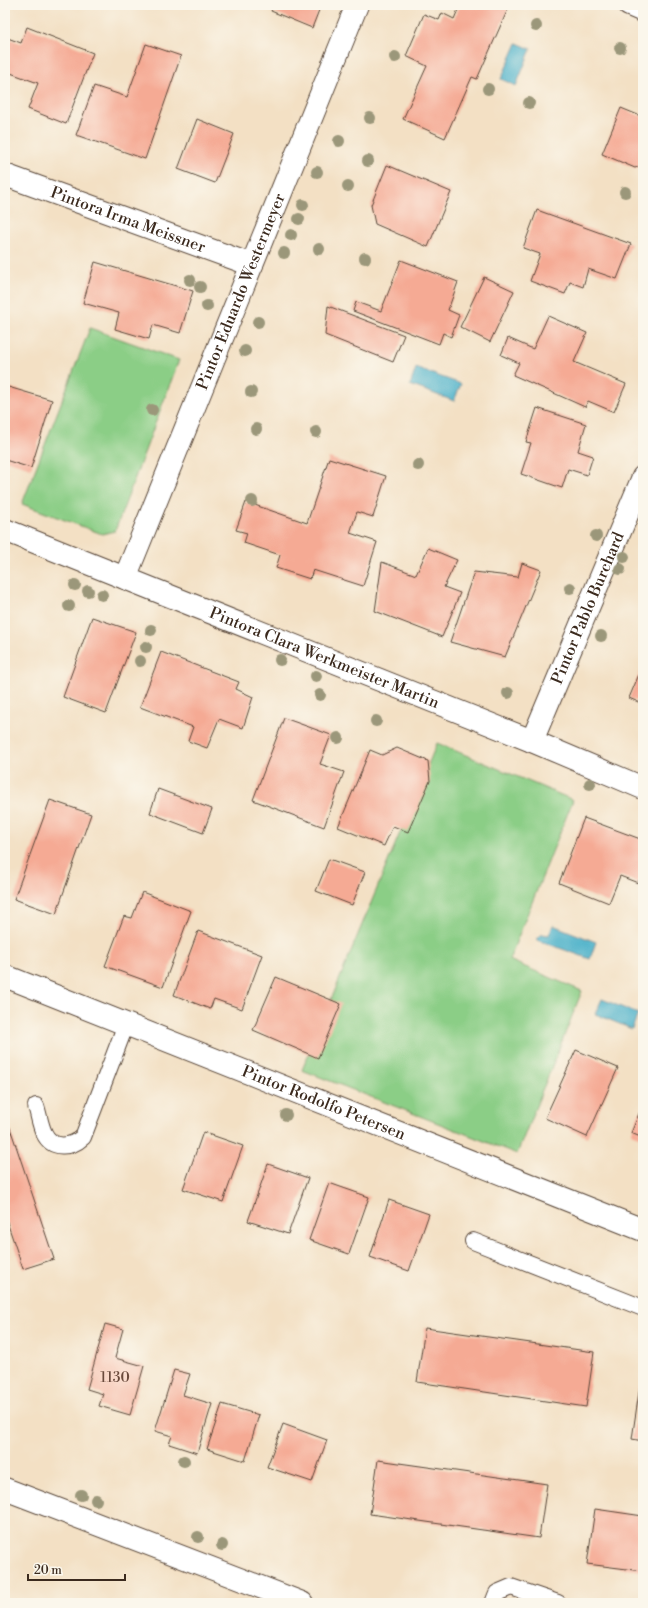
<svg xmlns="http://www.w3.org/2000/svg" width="648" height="1608" viewBox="0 0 648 1608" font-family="'Libre Bodoni',serif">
	<rect width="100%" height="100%" fill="#fbf7ec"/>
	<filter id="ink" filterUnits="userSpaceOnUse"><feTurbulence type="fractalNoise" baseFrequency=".025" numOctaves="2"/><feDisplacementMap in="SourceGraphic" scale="8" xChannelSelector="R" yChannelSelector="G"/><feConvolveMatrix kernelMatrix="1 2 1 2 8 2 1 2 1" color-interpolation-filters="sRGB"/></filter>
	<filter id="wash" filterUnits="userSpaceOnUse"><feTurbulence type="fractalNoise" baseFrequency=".012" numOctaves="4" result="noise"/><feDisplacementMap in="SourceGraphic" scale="16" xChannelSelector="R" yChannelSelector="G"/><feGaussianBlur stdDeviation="0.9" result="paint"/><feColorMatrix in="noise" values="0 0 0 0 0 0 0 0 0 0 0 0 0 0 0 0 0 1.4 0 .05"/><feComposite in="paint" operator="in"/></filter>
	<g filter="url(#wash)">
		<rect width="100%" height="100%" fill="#f3e0c4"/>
		<!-- grass -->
		<g fill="#8bce86" stroke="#637c52">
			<polygon points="90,328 179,360 115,531 102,534 22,504"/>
			<polygon points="437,743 573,800 509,960 582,991 517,1154 302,1070"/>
		</g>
		<!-- water -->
		<g fill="#4ab0c9" stroke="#426d74">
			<polygon points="517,43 531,49 516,86 501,79"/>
			<polygon points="416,368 461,384 454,401 410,385"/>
			<polygon points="553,925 596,942 590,959 537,940 541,934 549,935"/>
			<polygon points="602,999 638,1014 632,1029 595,1014"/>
		</g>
		<g id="blocks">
			<!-- building -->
			<g fill="#f5aa94">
				<polygon points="274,5 321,5 312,28 271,11"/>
				<polygon points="460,5 499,5 508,9 477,79 472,77 445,138 403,119 427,66 406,56 424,14 439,20 442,13 454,19"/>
				<polygon points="27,27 93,53 66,124 28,109 38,83 5,71 5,37 21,43"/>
				<polygon points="146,44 181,56 145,159 76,135 94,86 127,97"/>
				<polygon points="621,108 643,117 643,165 635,168 602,154"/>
				<polygon points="197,119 234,134 215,183 178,169"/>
				<polygon points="387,165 451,192 428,247 375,224 371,205"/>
				<polygon points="537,210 631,244 617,279 588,269 583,287 570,282 565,294 530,281 540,254 523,248"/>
				<polygon points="401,260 458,282 448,310 459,315 451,337 443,333 439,344 353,311 356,302 381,311"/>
				<polygon points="95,262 193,291 180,333 153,325 149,339 115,329 119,313 83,303"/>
				<polygon points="484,277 514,291 490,342 460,327"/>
				<polygon points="328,306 404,335 393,362 325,335"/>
				<polygon points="548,316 587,333 574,362 626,384 614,412 588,401 585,407 513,375 519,363 501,355 508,338 533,349"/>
				<polygon points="5,386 52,400 31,468 5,460"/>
				<polygon points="537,408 586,424 578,451 593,456 587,475 568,469 562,488 521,474 531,443 526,442"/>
				<polygon points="329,458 386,476 373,517 357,512 350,533 377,542 363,586 313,570 310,579 276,568 280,555 244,543 247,533 236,530 246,502 307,523"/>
				<polygon points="428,548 457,560 444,587 460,593 442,637 375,611 382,562 416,575"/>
				<polygon points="522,563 541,570 505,657 450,642 474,572 518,577"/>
				<polygon points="92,617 136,632 106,713 63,697"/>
				<polygon points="161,652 239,682 236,689 253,697 243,728 219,719 207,748 188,741 193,727 140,707"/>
				<polygon points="643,665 643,704 629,698"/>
				<polygon points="284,718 331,735 320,764 344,772 324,827 253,800"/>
				<polygon points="397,748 428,761 430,781 408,832 393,826 384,846 338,827 370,750 382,755"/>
				<polygon points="158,789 212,809 203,833 150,813"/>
				<polygon points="50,800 91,814 56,914 14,899"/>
				<polygon points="584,818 643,840 643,871 638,883 620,876 609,903 559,883"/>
				<polygon points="329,859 365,872 352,905 316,891"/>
				<polygon points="142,892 191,911 163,987 105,966 124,916 132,918"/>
				<polygon points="198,931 262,955 242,1009 214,999 210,1009 174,995"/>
				<polygon points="276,977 341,1004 318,1058 253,1030"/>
				<polygon points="576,1050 618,1068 587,1137 545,1118"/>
				<polygon points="640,1111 643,1112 643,1138 631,1133"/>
				<polygon points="5,1113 54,1259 23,1269 5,1216"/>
				<polygon points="203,1132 243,1146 223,1202 183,1189"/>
				<polygon points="268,1164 308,1178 288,1234 248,1221"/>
				<polygon points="329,1183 369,1197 349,1254 309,1240"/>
				<polygon points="389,1200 429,1214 409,1271 370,1257"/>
				<polygon points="105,1324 123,1329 115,1358 144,1366 130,1415 99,1406 103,1394 87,1389"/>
				<polygon points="425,1328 594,1352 586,1407 417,1382"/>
				<polygon points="174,1370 190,1374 183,1395 212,1404 197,1453 169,1444 172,1436 155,1431"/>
				<polygon points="640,1385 643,1385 643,1441 632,1439"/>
				<polygon points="222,1404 259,1415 245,1461 207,1449"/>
				<polygon points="283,1424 327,1440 312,1482 267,1467"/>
				<polygon points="378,1460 547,1484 539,1538 370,1514"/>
				<polygon points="595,1509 643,1516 643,1571 587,1564"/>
			</g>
		</g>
	</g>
	<g filter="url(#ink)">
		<use href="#blocks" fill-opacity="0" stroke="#574537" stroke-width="1"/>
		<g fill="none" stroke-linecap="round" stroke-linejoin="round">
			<defs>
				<g id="service">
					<path d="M36,1106C39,1115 40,1125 44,1133C52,1150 71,1148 83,1137L126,1024"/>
					<polyline points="473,1241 643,1308"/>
					<polyline points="493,1603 497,1593 511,1587 558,1603"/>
				</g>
				<g id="minor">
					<polyline points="629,5 643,11"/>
					<path id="s1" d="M5,175L252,265"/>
					<path id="s2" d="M5,530L532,741L643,788"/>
					<path id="s3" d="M125,578L357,5"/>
					<path id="s4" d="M532,741L643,477"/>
					<path id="s5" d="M5,976L643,1230"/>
					<polyline points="5,1489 302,1603"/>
				</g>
			</defs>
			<!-- service casing -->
			<use href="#service" stroke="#574537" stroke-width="18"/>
			<!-- minor casing -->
			<use href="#minor" stroke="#574537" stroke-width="24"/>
			<!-- service -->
			<use href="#service" stroke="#fff" stroke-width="16"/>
			<!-- minor -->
			<use href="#minor" stroke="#fff" stroke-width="22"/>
		</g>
		<!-- trees -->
		<g fill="#9b977a">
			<circle cx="536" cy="26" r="6"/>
			<circle cx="620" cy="48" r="6"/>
			<circle cx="395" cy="57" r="6"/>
			<circle cx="488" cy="89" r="6"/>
			<circle cx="529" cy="103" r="6"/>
			<circle cx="370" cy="118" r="6"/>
			<circle cx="339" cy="141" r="6"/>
			<circle cx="368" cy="161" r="6"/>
			<circle cx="317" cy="172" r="6"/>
			<circle cx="348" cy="186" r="6"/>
			<circle cx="625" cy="192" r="6"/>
			<circle cx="303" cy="205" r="6"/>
			<circle cx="299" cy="219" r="6"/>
			<circle cx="291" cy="235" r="6"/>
			<circle cx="319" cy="249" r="6"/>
			<circle cx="284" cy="253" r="6"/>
			<circle cx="365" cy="258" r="6"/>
			<circle cx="190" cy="280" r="6"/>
			<circle cx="200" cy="287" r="6"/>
			<circle cx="207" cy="306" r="6"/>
			<circle cx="258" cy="322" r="6"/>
			<circle cx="245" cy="351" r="6"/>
			<circle cx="251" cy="392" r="6"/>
			<circle cx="152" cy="410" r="6"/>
			<circle cx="256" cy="429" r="6"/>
			<circle cx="316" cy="432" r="6"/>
			<circle cx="418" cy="465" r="6"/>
			<circle cx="252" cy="501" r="6"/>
			<circle cx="596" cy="536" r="6"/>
			<circle cx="624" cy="557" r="6"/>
			<circle cx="620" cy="569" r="6"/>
			<circle cx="75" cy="585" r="6"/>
			<circle cx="570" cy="588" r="6"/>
			<circle cx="88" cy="591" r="6"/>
			<circle cx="102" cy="595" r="6"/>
			<circle cx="69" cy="606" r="6"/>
			<circle cx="151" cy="630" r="6"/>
			<circle cx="601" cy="636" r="6"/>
			<circle cx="146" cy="647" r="6"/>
			<circle cx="280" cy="660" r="6"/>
			<circle cx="140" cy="661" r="6"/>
			<circle cx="316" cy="676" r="6"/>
			<circle cx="508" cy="693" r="6"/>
			<circle cx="320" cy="695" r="6"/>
			<circle cx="376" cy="721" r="6"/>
			<circle cx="338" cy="738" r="6"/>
			<circle cx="590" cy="784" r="6"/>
			<circle cx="286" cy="1115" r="6"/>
			<circle cx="184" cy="1461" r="6"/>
			<circle cx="81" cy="1495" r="6"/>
			<circle cx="96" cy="1500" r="6"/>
			<circle cx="198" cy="1537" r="6"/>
			<circle cx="222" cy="1545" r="6"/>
		</g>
	</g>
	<g text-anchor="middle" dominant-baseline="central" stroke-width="3" stroke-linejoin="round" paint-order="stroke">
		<!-- number labels -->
		<g font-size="14" fill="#6a4a3c">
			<text x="115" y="1378">1130</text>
		</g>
		<!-- street labels -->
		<g font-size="16" fill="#3b2a1e" stroke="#fbf7ec">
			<text stroke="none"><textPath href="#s1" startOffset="131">Pintora Irma Meissner</textPath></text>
			<text stroke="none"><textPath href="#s3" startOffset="309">Pintor Eduardo Westermeyer</textPath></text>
			<text stroke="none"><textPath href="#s4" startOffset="144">Pintor Pablo Burchard</textPath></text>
			<text stroke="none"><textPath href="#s2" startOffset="344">Pintora Clara Werkmeister Martin</textPath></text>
			<text stroke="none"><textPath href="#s5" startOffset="343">Pintor Rodolfo Petersen</textPath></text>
		</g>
	</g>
	<!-- margin -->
	<rect width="648" height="1608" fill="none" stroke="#fbf7ec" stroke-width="20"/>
	<!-- scale -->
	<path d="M28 1574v6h97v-6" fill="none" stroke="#3b2a1e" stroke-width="2"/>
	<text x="34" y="1574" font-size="12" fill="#3b2a1e" stroke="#fbf7ec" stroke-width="3" paint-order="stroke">20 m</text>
</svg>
